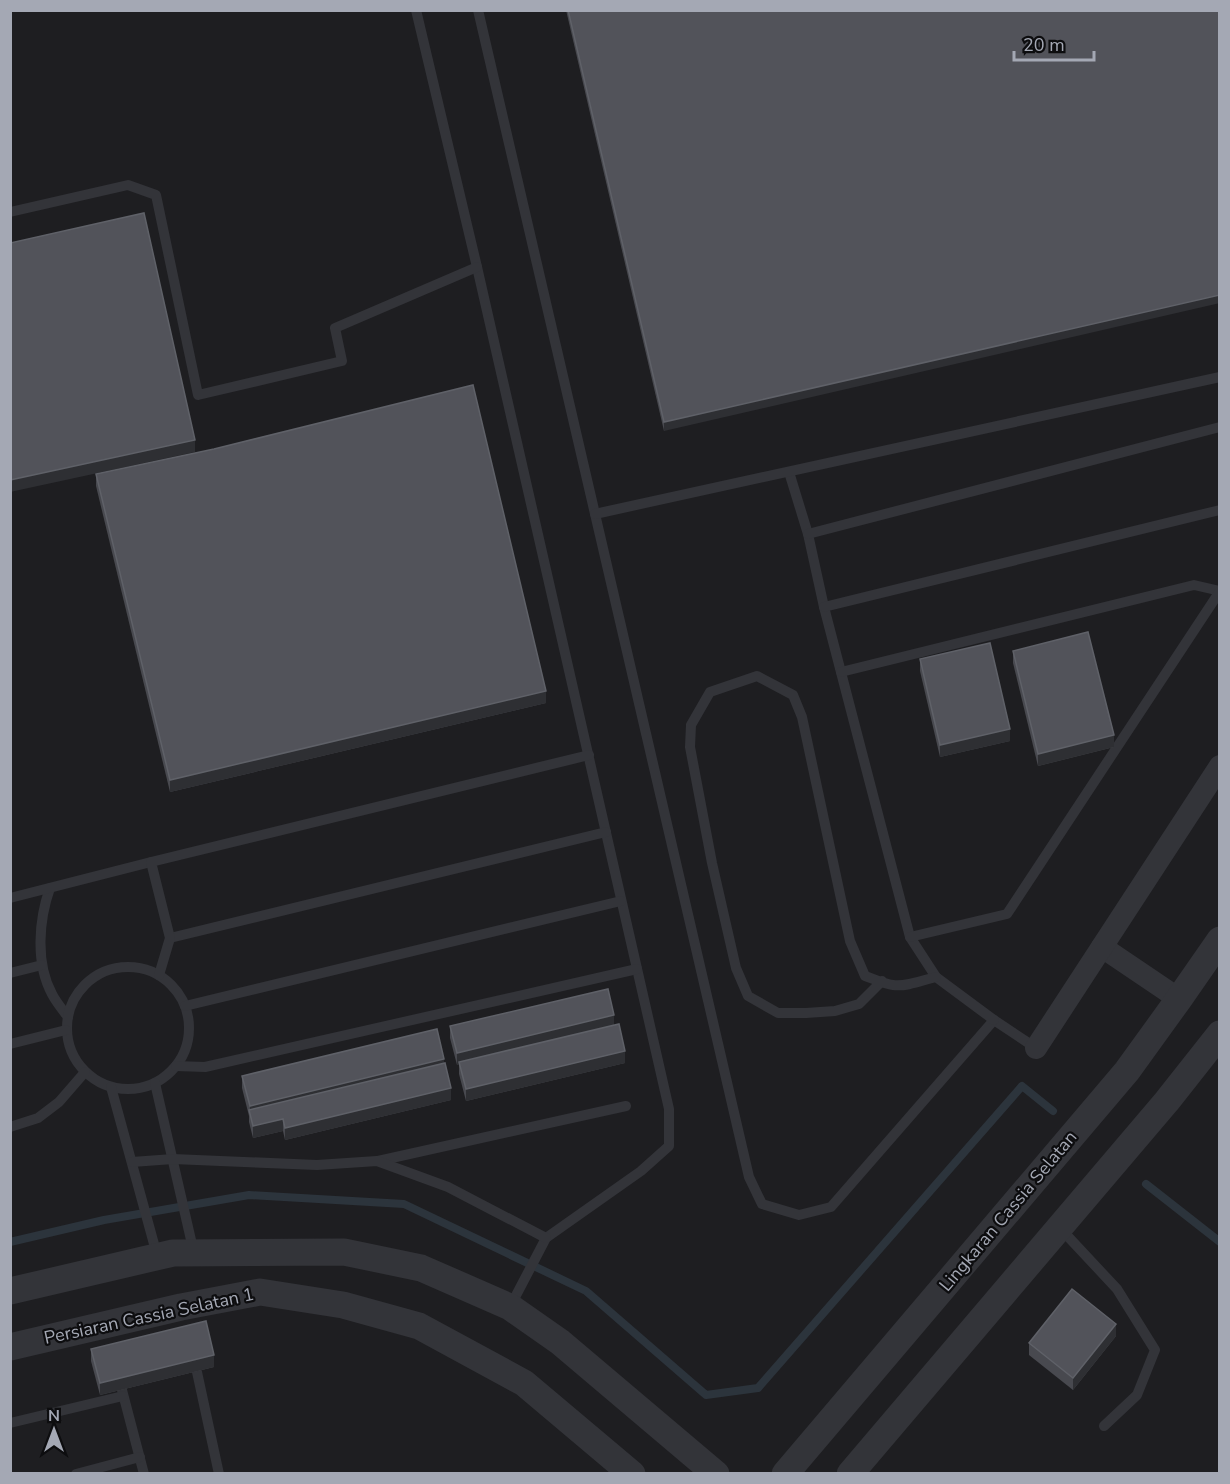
<svg xmlns="http://www.w3.org/2000/svg" width="1230" height="1484" viewBox="0 0 1230 1484" font-family="'Nunito Sans',sans-serif">
	<rect width="100%" height="100%" fill="#121214"/>
	<!-- built -->
	<polygon fill="#1e1e21" points="10,11 1219,11 1219,1473 11,1473"/>
	<g fill="none" stroke-linecap="round" stroke-linejoin="round">
		<!-- stream -->
		<g stroke="#2c343c" stroke-width="8">
			<polyline points="1146,1184 1220,1242"/>
			<polyline points="10,1242 104,1220 249,1195 404,1204 586,1291 706,1395 758,1388 1022,1086 1053,1111"/>
		</g>
		<!-- service -->
		<g stroke="#333439" stroke-width="10">
			<polyline points="416,10 477,267 669,1109 669,1146 641,1171 546,1238 510,1307"/>
			<polyline points="478,10 749,1177 762,1204 799,1215 831,1207 994,1020 1036,1048"/>
			<polyline points="10,212 128,185 156,195 198,395 342,361 335,328 477,267"/>
			<polyline points="789,472 808,534 824,607 910,937 936,977 994,1020"/>
			<polyline points="595,514 1220,377"/>
			<polyline points="808,534 1220,427"/>
			<polyline points="824,607 1220,510"/>
			<polyline points="841,672 1194,585 1220,591"/>
			<path d="M50,888C39,919 35,963 52,994C56,1002 62,1009 68,1017"/>
			<polyline points="10,898 151,862"/>
			<polyline points="910,937 1007,914 1220,591"/>
			<polyline points="170,938 606,832"/>
			<circle cx="128" cy="1028" r="61"/>
			<polyline points="10,973 42,965"/>
			<polyline points="159,975 170,938 151,862 589,755"/>
			<path d="M882,981L859,1004L835,1011L806,1013H778L748,996L736,968L712,863L690,747L691,725L710,692L757,676L793,695L802,717L850,941L865,976C874,979 884,984 893,985C907,987 923,980 936,977"/>
			<polyline points="185,1006 621,901"/>
			<polyline points="10,1044 66,1030"/>
			<polyline points="176,1066 205,1067 637,969"/>
			<polyline points="155,1083 194,1253"/>
			<polyline points="111,1087 157,1255"/>
			<polyline points="10,1127 38,1118 59,1102 85,1072"/>
			<polyline points="378,1161 626,1106"/>
			<polyline points="132,1162 173,1159 317,1165 377,1161 448,1187 546,1238"/>
			<polyline points="1060,1228 1117,1289 1155,1350 1137,1395 1104,1426"/>
			<polyline points="197,1372 219,1474"/>
			<polyline points="122,1390 144,1474"/>
			<polyline points="10,1423 123,1396"/>
			<polyline points="76,1474 140,1457"/>
		</g>
		<!-- minor -->
		<g stroke="#333439" stroke-width="22">
			<polyline points="1102,947 1179,999"/>
			<polyline points="1036,1048 1220,766"/>
		</g>
		<!-- tertiary -->
		<g stroke="#333439" stroke-width="27">
			<polyline points="10,1291 173,1253 344,1252 421,1268 510,1307 560,1342 716,1474"/>
			<polyline points="10,1347 181,1307 260,1292 343,1305 419,1326 524,1383 632,1474"/>
			<polyline points="785,1474 1127,1071 1179,999 1220,940"/>
			<polyline points="850,1474 1167,1101 1220,1034"/>
		</g>
	</g>
	<!-- wall -->
	<g fill="#48494f">
		<polygon points="566,10 1220,10 664,431"/>
		<polygon points="96,474 546,703 170,792 96,486"/>
		<polygon points="1013,651 1114,747 1038,766 1013,663"/>
		<polygon points="920,659 1010,741 940,757 920,671"/>
		<polygon points="614,1025 625,1063 466,1101 459,1074 459,1064 457,1065 450,1038 450,1026"/>
		<polygon points="444,1064 451,1100 285,1140 283,1131 253,1138 249,1122 249,1116 242,1088 242,1076"/>
		<polygon points="1116,1336 1073,1390 1029,1355 1029,1343"/>
		<polygon points="91,1349 214,1367 100,1395 91,1361"/>
	</g>
	<!-- shaded-wall -->
	<g fill="#2e2f33">
		<polygon points="1220,295 1220,303 664,431 664,422"/>
		<polygon points="195,440 195,452 10,492 10,480"/>
		<polygon points="546,691 546,703 170,792 170,780"/>
		<polygon points="1010,729 1010,741 940,757 940,745"/>
		<polygon points="1114,735 1114,747 1038,766 1038,754"/>
		<polygon points="614,1015 614,1027 457,1065 457,1053"/>
		<polygon points="625,1051 625,1063 466,1101 466,1089"/>
		<polygon points="444,1059 444,1072 250,1112 250,1106"/>
		<polygon points="451,1088 451,1100 285,1140 285,1128"/>
		<polygon points="283,1119 283,1131 253,1138 253,1126"/>
		<polygon points="1116,1324 1116,1336 1073,1390 1073,1378"/>
		<polygon points="214,1355 214,1367 100,1395 100,1383"/>
	</g>
	<!-- building -->
	<g fill="#52535a" stroke="#5f6168" stroke-width="1.5">
		<polygon points="568,10 1220,10 1220,295 664,422"/>
		<polygon points="144,213 195,440 10,480 10,243"/>
		<polygon points="473,385 546,691 170,780 96,474 214,449"/>
		<polygon points="1088,632 1114,735 1038,754 1013,651"/>
		<polygon points="990,643 1010,729 940,745 920,659"/>
		<polygon points="608,989 614,1015 457,1053 450,1026"/>
		<polygon points="619,1024 625,1051 466,1089 459,1062"/>
		<polygon points="437,1029 444,1059 250,1106 242,1076"/>
		<polygon points="445,1063 451,1088 285,1128 283,1119 253,1126 249,1110"/>
		<polygon points="1072,1289 1116,1324 1073,1378 1029,1343"/>
		<polygon points="206,1321 214,1355 100,1383 91,1349"/>
	</g>
	<g text-anchor="middle" dominant-baseline="central" stroke-width="4.5" stroke-linejoin="round" paint-order="stroke">
		<!-- street labels -->
		<g font-size="18" fill="#a4a8b4" stroke="#0d0d0f">
			<text transform="translate(1008 1211) rotate(-50)">Lingkaran Cassia Selatan</text>
			<text transform="translate(149 1316) rotate(-12)">Persiaran Cassia Selatan 1</text>
		</g>
	</g>
	<!-- border -->
	<rect width="1230" height="1484" fill="none" stroke="#a4a8b4" stroke-width="24"/>
	<!-- north arrow -->
	<g transform="translate(54 1430)" stroke="#0d0d0f" stroke-width="4.5" paint-order="stroke">
	<path d="M0-4.5L10 22L0 15L-10 22Z" fill="#a4a8b4"/>
	<text y="-9" font-size="16" font-weight="bold" text-anchor="middle" fill="#a4a8b4">N</text>
	</g>
	<!-- scale -->
	<path d="M1014 51v9h80v-9" fill="none" stroke="#a4a8b4" stroke-width="3"/>
	<text x="1023" y="51" font-size="18" fill="#a4a8b4" stroke="#0d0d0f" stroke-width="4.5" paint-order="stroke">20 m</text>
</svg>
